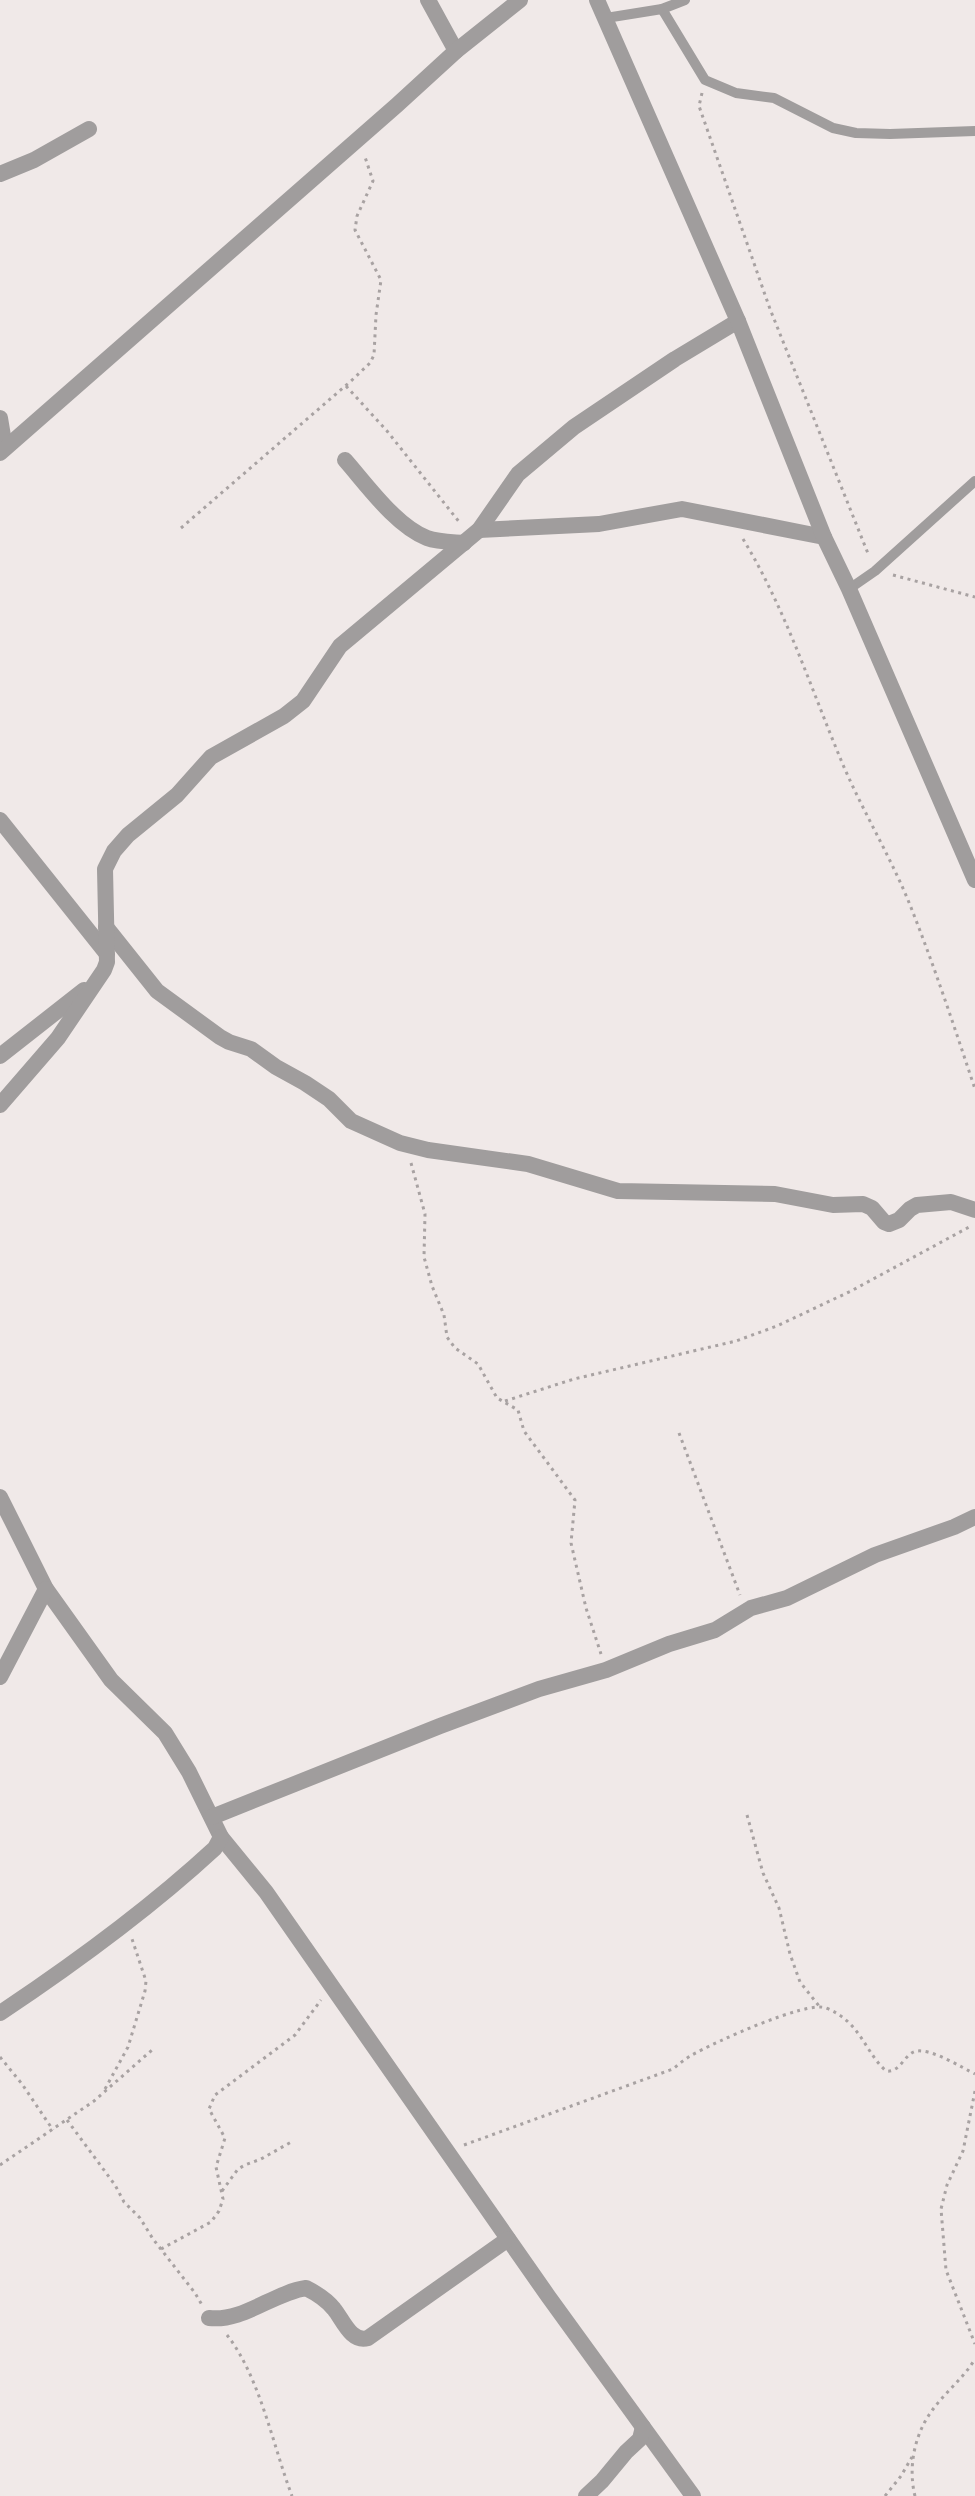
<svg xmlns="http://www.w3.org/2000/svg" width="975" height="2496" viewBox="0 0 975 2496" font-family="'Asap Condensed',sans-serif">
	<rect width="100%" height="100%" fill="#f0e9e8"/>
	<g fill="none" stroke-linecap="round" stroke-linejoin="round">
		<!-- path -->
		<g stroke="#a8a2a2" stroke-width="3" stroke-dasharray="3 4.5" stroke-linecap="butt">
			<polyline points="702,93 699,106 770,309 869,556"/>
			<polyline points="346,386 387,431 460,523"/>
			<polyline points="181,528 351,381 370,363 374,355 376,315 381,280 355,230 357,216 373,181 365,157"/>
			<path d="M743,539C785,608 810,686 841,760C861,808 888,852 908,900C933,962 954,1026 975,1089"/>
			<polyline points="893,575 975,597"/>
			<polyline points="411,1163 425,1214 424,1257 432,1286 444,1315 447,1337 455,1348 478,1364 497,1398 518,1410 524,1431 575,1500 571,1543 586,1608 601,1654"/>
			<polyline points="505,1401 574,1379 736,1341 777,1326 851,1291 971,1226"/>
			<polyline points="679,1433 740,1595"/>
			<polyline points="747,1815 763,1873 779,1908 790,1954 800,1982 819,2006"/>
			<polyline points="0,2057 22,2084 53,2130"/>
			<polyline points="105,2089 128,2047 145,1991 146,1981 132,1939"/>
			<polyline points="975,2091 963,2151 947,2185 941,2209 946,2270 975,2344"/>
			<polyline points="67,2120 115,2185 124,2202 140,2218 153,2239 195,2293 202,2305"/>
			<path d="M464,2145L673,2069C679,2064 685,2059 692,2055C713,2043 807,2000 826,2008C861,2022 864,2051 886,2071C901,2073 904,2053 917,2051C932,2049 961,2067 975,2074"/>
			<polyline points="0,2165 94,2101 152,2050"/>
			<polyline points="222,2191 238,2169 245,2165 261,2159 293,2141"/>
			<polyline points="161,2249 211,2222 219,2211 223,2199 216,2167 225,2138 209,2109 215,2095 295,2035 321,2000"/>
			<path d="M227,2335C260,2377 273,2446 292,2496"/>
			<polyline points="885,2496 901,2476 912,2457"/>
			<path d="M915,2496C908,2468 914,2436 931,2412C944,2393 963,2379 975,2359"/>
		</g>
		<!-- service -->
		<g stroke="#a09d9d" stroke-width="10">
			<polyline points="662,9 705,80 736,93 774,98 833,128 856,133 890,134 975,131"/>
			<polyline points="606,18 662,9 685,0"/>
			<polyline points="849,589 875,571 975,481"/>
		</g>
		<!-- minor -->
		<g stroke="#a09d9d" stroke-width="16">
			<polyline points="428,0 456,51"/>
			<polyline points="0,174 34,160 89,129"/>
			<polyline points="0,418 5,448"/>
			<polyline points="0,453 397,105 456,51 520,0"/>
			<path d="M345,460C367,485 396,526 427,538C438,542 453,542 464,543"/>
			<polyline points="479,530 599,524 682,509 824,537"/>
			<polyline points="0,820 107,954"/>
			<polyline points="106,927 157,991 220,1037 229,1042 251,1049 276,1067 305,1083 329,1099 351,1121 400,1143 428,1150 528,1164 618,1191 775,1194 833,1205 863,1204 872,1208 884,1222 889,1224 899,1220 910,1209 917,1205 951,1202 975,1210"/>
			<polyline points="0,1056 84,990"/>
			<polyline points="0,1105 58,1038 104,970 107,962 105,869 114,851 128,835 177,795 211,757 284,716 303,701 340,646 479,530 518,474 574,427 675,359 738,321"/>
			<polyline points="0,1497 46,1589 111,1680 165,1733 189,1772 221,1837 266,1892 548,2296 693,2496"/>
			<polyline points="0,1677 46,1589"/>
			<polyline points="212,1817 440,1726 539,1689 606,1670 669,1644 715,1630 751,1608 787,1598 875,1555 954,1527 975,1517"/>
			<path d="M0,2013C75,1963 149,1909 215,1848L221,1837"/>
			<path d="M209,2318C243,2322 273,2293 306,2288C316,2293 327,2300 334,2309C343,2320 351,2343 368,2338L508,2239"/>
			<polyline points="586,2496 602,2481 626,2452 640,2439 643,2427"/>
		</g>
		<!-- tertiary -->
		<polyline stroke="#a09d9d" stroke-width="16" points="597,0 738,321 824,537 849,589 975,880"/>
	</g>
</svg>
